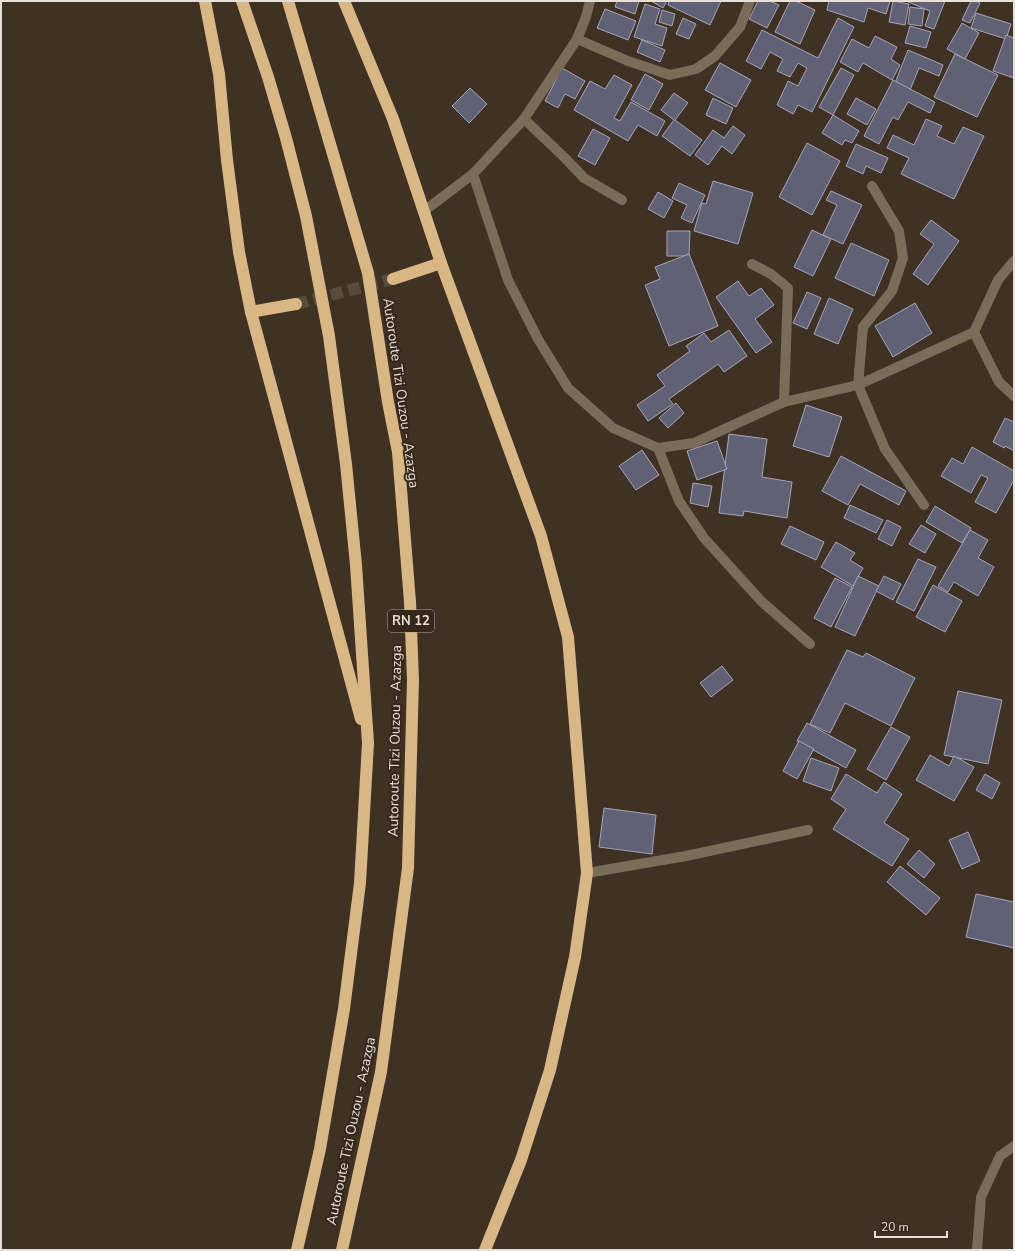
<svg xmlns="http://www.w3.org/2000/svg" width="1015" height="1251" viewBox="0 0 1015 1251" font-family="'Nunito Sans',sans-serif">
	<rect width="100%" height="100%" fill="#3f3123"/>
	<!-- building -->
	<g fill="#616175" stroke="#a5a5ba">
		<polygon points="617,1 639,1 635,14 615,7"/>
		<polygon points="651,1 667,1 663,8"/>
		<polygon points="669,1 721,1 710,25 668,5"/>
		<polygon points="758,1 770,1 779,5 767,28 749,19"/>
		<polygon points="790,1 796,1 815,10 800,44 775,32"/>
		<polygon points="829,1 890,1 886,14 868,8 864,22 827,10"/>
		<polygon points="893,1 909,4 905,25 889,22"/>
		<polygon points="906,1 945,1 934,29 925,26 930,11"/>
		<polygon points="971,1 976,1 980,3 970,23 962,20"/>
		<polygon points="645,4 660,9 655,24 667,28 662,46 634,37"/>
		<polygon points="910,7 924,9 922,26 908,24"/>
		<polygon points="605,9 636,21 628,40 597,28"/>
		<polygon points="662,10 675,14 672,26 659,22"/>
		<polygon points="976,13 1011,24 1006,39 971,28"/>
		<polygon points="683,18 696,24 689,39 676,34"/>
		<polygon points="838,18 854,27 812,112 798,105 793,114 777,105 788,81 798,86 807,68 798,63 790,77 777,71 783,59 770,52 761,69 746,61 762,30 818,58"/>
		<polygon points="962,23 979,33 965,59 947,49"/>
		<polygon points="910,26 931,32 926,48 905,43"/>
		<polygon points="1006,35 1014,38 1014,78 993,71"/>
		<polygon points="875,36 897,47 891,59 900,65 892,80 863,63 858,72 840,62 852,39 869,48"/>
		<polygon points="642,40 665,50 660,62 637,52"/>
		<polygon points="908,50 943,65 939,76 919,68 910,90 895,83"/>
		<polygon points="955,54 998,75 977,117 934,97"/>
		<polygon points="720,63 751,80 736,107 705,90"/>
		<polygon points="562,68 585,81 575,99 565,94 558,108 545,101"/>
		<polygon points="841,68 854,75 833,115 819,107"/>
		<polygon points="645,74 663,84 649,110 631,100"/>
		<polygon points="614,75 632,85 614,118 620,121 631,102 665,121 657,136 638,125 628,141 574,110 590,81 605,89"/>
		<polygon points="893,80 935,102 930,113 908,102 898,120 893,117 879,144 864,136"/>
		<polygon points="470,88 487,104 469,123 452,106"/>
		<polygon points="674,93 688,103 675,120 702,140 690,156 662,136 674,120 661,110"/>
		<polygon points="713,98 733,108 726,124 706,115"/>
		<polygon points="856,98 876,109 867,125 847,114"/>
		<polygon points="833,115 859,131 852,143 845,140 842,145 822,133"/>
		<polygon points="926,119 942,126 937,136 954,144 963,127 984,136 954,199 901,174 909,158 887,148 893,135 914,145"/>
		<polygon points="733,126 745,135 732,154 722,146 708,165 695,155 713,130 724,138"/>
		<polygon points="593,129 610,138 595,165 578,156"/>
		<polygon points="807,143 840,161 812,215 779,197"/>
		<polygon points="856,144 888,158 881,173 866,166 863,174 846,166"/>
		<polygon points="713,181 753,193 738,244 694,231 702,203 706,204"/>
		<polygon points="679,183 705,195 692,223 681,218 687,205 672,198"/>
		<polygon points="831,191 862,205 843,244 823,235 837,205 826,200"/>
		<polygon points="658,192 673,201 664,218 648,209"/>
		<polygon points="931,220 959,241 928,285 913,274 934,244 920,234"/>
		<polygon points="812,230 831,239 813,276 794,267"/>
		<polygon points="667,231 690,231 689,256 667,256"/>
		<polygon points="851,243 889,260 874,296 835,278"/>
		<polygon points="689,254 718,326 669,346 645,285 660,279 655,267"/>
		<polygon points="738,281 749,296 761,288 774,305 755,319 772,342 756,353 716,297"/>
		<polygon points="807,292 821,298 807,329 793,323"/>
		<polygon points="829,298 853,309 838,344 814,334"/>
		<polygon points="915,303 932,333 893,357 875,326"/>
		<polygon points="729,330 747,356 724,372 718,364 669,399 673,404 648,421 637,405 665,386 657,375 690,351 686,346 704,333 711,342"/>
		<polygon points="676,403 684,413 668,428 659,418"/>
		<polygon points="806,405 842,417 829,457 793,446"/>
		<polygon points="1005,418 1014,422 1014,451 1005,446 1004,448 993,442"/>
		<polygon points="729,434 767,439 762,477 792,482 787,518 744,511 743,516 719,513"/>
		<polygon points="717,441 727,469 697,480 687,451"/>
		<polygon points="972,447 1014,471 1014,480 996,513 975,502 988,478 981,475 971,493 941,476 952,458 963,464"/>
		<polygon points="642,450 659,475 636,490 619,466"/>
		<polygon points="841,456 906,491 899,505 860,484 848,505 822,491"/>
		<polygon points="693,483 712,486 708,507 690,503"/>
		<polygon points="850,505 883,520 876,533 844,518"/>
		<polygon points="935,506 971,528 962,543 926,522"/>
		<polygon points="887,520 901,527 892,546 878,539"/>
		<polygon points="921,525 936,534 925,553 909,544"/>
		<polygon points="790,526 824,542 816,560 781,544"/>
		<polygon points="970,530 988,540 978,558 994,567 978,596 954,582 948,592 938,586"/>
		<polygon points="836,542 855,553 850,560 863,568 853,586 821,567"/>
		<polygon points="918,559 936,567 914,611 896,602"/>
		<polygon points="858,576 879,586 855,636 835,627"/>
		<polygon points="884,576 901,584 893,600 876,591"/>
		<polygon points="835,578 852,587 831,627 814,618"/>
		<polygon points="933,585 962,601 945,632 916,617"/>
		<polygon points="847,650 863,657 866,653 915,678 891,726 845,703 830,733 810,724"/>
		<polygon points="722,666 733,680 711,697 700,683"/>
		<polygon points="958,691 1002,700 988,764 944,755"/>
		<polygon points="807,723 856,750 846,768 797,741"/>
		<polygon points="891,727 910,737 886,780 867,769"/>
		<polygon points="799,741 814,749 797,779 783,771"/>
		<polygon points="930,755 949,766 954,756 974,767 954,801 916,780"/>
		<polygon points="811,758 839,768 831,791 803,781"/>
		<polygon points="846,774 877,793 884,782 902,794 884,823 909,839 892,866 833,829 846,809 831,799"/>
		<polygon points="985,774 1000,783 992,799 976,790"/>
		<polygon points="604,808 656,815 652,854 599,847"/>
		<polygon points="968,832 980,861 962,869 949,840"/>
		<polygon points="919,850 935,864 924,878 907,864"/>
		<polygon points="900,866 940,898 926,915 887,882"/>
		<polygon points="976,894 1014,902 1014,948 966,937"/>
	</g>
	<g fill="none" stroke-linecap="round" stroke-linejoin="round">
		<!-- highway-tunnel -->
		<polyline stroke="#584b3e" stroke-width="12" stroke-dasharray="12 6" stroke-linecap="butt" points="296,304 393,279"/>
		<!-- minor -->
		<g stroke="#796c58" stroke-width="10">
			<polyline points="577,39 628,61 670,75 696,69 715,56 740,27 750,1"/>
			<polyline points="524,119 565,158 584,178 622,200"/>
			<polyline points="473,174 508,280 538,339 568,388 613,428 658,448 694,443 784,402 858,385 974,332 998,280 1014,261"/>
			<polyline points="872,186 899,231 903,258 892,291 863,327 858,385 885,449 924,505"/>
			<polyline points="424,211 473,174 524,119 577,39 586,17 590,1"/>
			<polyline points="752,264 771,274 788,288 784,402"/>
			<polyline points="974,332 999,382 1014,396"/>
			<polyline points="658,448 679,501 704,538 761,601 810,644"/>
			<polyline points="587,873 686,856 808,830"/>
			<polyline points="977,1250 981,1197 1000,1156 1014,1146"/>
		</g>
		<!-- highway -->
		<g stroke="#d8b785" stroke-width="12">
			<polyline points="205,1 219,74 227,160 239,252 251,312 361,719"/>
			<polyline points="242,1 268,77 286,138 306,216 329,336 346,464 356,565 368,743 360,883 344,1009 320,1149 297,1250"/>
			<polyline points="288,1 368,273 388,402 398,452 410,602 413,680 408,868 381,1072 342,1250"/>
			<polyline points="344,1 393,119 441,263 541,536 568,637 587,873 575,957 550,1070 521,1160 485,1250"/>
			<polyline points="393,279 441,263"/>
			<polyline points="251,312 296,304"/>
		</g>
	</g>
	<g text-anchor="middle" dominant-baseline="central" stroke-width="4" stroke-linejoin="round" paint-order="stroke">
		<!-- shield labels -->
		<rect fill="#35271a" stroke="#b2a89e" stroke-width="1" x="388" y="610" width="46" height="22" rx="3"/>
		<g font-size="13" font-weight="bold" fill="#e8dfd6">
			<text x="411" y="621">RN 12</text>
		</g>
		<!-- street labels -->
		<g font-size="14" fill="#e8dfd6" stroke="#35271a">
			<text transform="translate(401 393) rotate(82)">Autoroute Tizi Ouzou - Azazga</text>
			<text transform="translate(395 741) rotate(-89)">Autoroute Tizi Ouzou - Azazga</text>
			<text transform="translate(351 1131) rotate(-78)">Autoroute Tizi Ouzou - Azazga</text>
		</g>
	</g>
	<!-- border -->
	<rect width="1015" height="1251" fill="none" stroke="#e8dfd6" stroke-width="4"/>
	<!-- scale -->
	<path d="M875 1231v6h72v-6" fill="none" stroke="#e8dfd6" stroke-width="2"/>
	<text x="881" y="1231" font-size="12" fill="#e8dfd6" stroke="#35271a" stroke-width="3" paint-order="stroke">20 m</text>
</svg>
